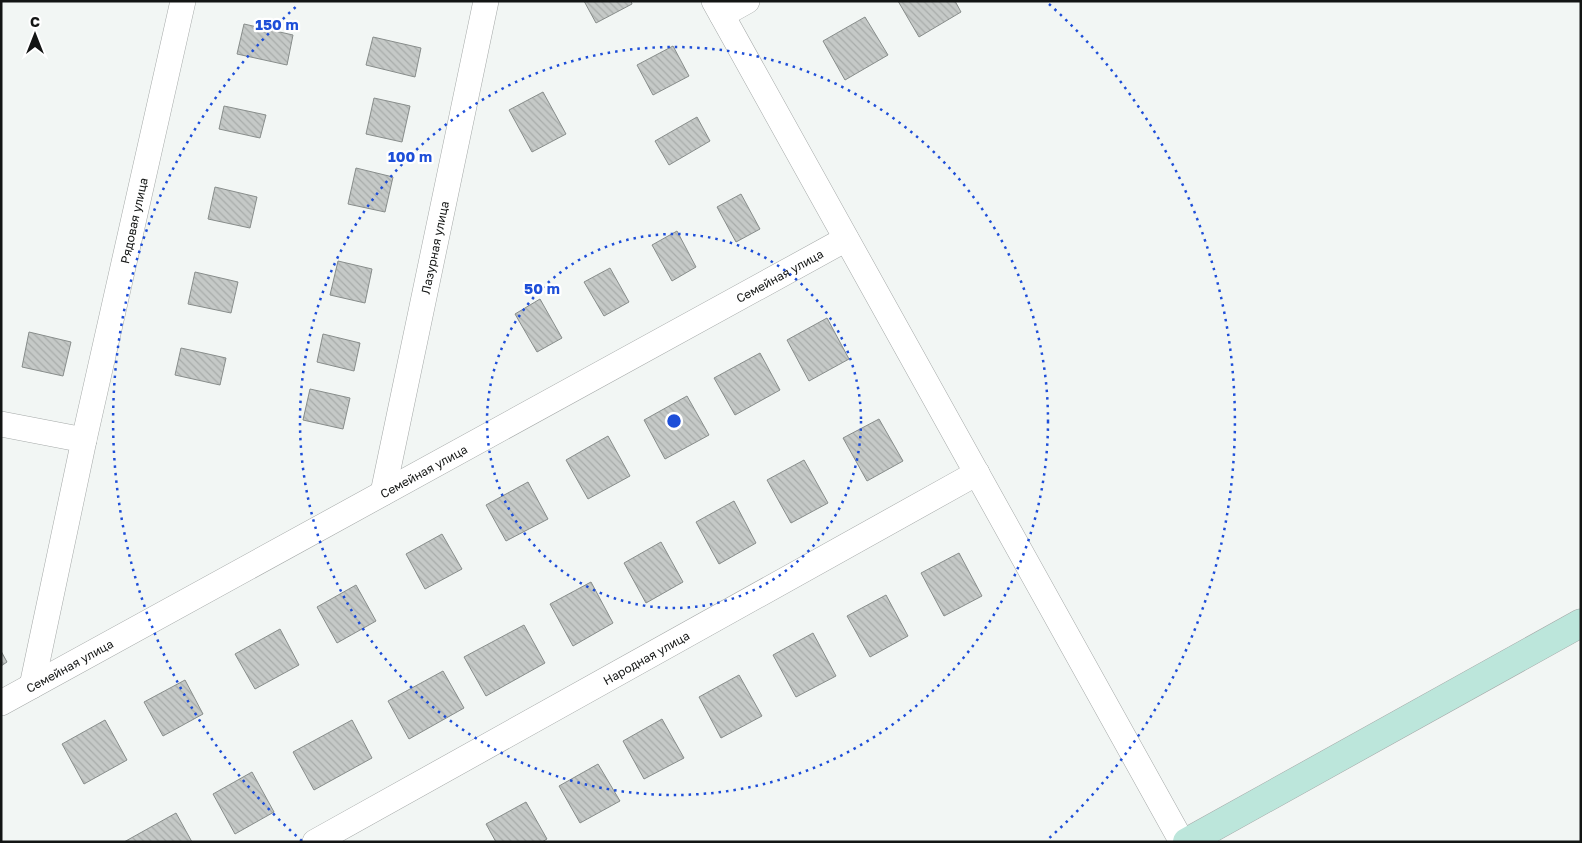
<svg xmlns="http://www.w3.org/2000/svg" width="1582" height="843" viewBox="0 0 1582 843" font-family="'Golos Text',sans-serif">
	<defs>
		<pattern id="building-back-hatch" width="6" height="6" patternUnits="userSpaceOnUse" patternTransform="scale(1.25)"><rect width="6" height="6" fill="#c5c9c7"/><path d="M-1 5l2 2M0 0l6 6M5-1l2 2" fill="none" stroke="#a8acaa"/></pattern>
	</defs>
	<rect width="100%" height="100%" fill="#f2f6f4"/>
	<!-- building -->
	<g fill="url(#building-back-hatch)" stroke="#888d8b">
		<polygon points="584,1 631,1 632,4 596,23"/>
		<polygon points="898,1 955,1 961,12 919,37"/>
		<polygon points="865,17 888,55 845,80 823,41"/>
		<polygon points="244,24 293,35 287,65 237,54"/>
		<polygon points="373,37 421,48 415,77 366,65"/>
		<polygon points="673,46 689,76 653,95 637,65"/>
		<polygon points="543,92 566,134 532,152 509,110"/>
		<polygon points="374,98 410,106 402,142 366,134"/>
		<polygon points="224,106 266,115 260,138 219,129"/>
		<polygon points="697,117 710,141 669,165 655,141"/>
		<polygon points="356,168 393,177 385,212 348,204"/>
		<polygon points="215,187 257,197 250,228 208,219"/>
		<polygon points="741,194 760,229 736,242 717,207"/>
		<polygon points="677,231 696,267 672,281 652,245"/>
		<polygon points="338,261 372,269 365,303 330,295"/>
		<polygon points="610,268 629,302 604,316 584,282"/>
		<polygon points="195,272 238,282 231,313 188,304"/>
		<polygon points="540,299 562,338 537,352 515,314"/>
		<polygon points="827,318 849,359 809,381 787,340"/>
		<polygon points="29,332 71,342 63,376 22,367"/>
		<polygon points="323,334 360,343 354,371 317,362"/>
		<polygon points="181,348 226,358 220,385 175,375"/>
		<polygon points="760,353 780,390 735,415 714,378"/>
		<polygon points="310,389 350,398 343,429 303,420"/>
		<polygon points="687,396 709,435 665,459 644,420"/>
		<polygon points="879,419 903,461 867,481 843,438"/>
		<polygon points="608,436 630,476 588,499 566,460"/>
		<polygon points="804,460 828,503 791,523 767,480"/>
		<polygon points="528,482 548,519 506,541 486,505"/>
		<polygon points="734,501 756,543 719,564 696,522"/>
		<polygon points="442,534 462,569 425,589 406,554"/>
		<polygon points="661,542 683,582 646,603 624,563"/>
		<polygon points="959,553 982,596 944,616 921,573"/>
		<polygon points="591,582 613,623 573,646 550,604"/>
		<polygon points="356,585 376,621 337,643 317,607"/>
		<polygon points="886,595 908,636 870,657 847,616"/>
		<polygon points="524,625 545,663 486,696 464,657"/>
		<polygon points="280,629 299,665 255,689 235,654"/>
		<polygon points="813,633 836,676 796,697 773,655"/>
		<polygon points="1,651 7,662 1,666"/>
		<polygon points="443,671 464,708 409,739 388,701"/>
		<polygon points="739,675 762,716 721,738 699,697"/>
		<polygon points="185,680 203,714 163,736 144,702"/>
		<polygon points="662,719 684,758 644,779 623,741"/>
		<polygon points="105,720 127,760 84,784 62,744"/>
		<polygon points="352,720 372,758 314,790 293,752"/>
		<polygon points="598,764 620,801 580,823 559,786"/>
		<polygon points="252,772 274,812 235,834 213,794"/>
		<polygon points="526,802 547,839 542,842 496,842 486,824"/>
		<polygon points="176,813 192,842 124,842"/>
	</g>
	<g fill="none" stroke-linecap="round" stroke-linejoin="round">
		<defs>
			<g id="minor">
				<polyline points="714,1 1182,842"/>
				<polyline points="722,15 747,1"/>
				<polyline points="1,424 84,440 32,686"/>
				<path id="s1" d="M84,440L183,1"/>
				<path id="s2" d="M383,493L486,1"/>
				<path id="s3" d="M1,703L846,239"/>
				<path id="s4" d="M315,842L977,473"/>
			</g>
			<polyline id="secondary" points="1187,842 1581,623"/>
		</defs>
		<!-- minor casing -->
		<use href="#minor" stroke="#a5a9a8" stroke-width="26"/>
		<!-- secondary casing -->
		<use href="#secondary" stroke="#a5a9a8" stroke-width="29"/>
		<!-- minor -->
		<use href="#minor" stroke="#fff" stroke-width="25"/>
		<!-- secondary -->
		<use href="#secondary" stroke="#bce6db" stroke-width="28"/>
	</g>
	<!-- distance rings -->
	<g fill="none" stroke="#1d4ed8" stroke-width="2.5" stroke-dasharray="2.5 5">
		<circle cx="674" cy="421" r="187"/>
		<circle cx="674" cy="421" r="374"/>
		<path d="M302 841A561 561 0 0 1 299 4M1049 4A561 561 0 0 1 1046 841"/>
	</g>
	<g text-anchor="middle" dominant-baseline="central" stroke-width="4.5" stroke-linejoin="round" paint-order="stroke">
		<!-- street labels -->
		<g font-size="12" fill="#131514" stroke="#fff">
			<text stroke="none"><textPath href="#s1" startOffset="225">Рядовая улица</textPath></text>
			<text stroke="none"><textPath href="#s2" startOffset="251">Лазурная улица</textPath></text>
			<text stroke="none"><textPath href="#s3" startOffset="888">Семейная улица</textPath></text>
			<text stroke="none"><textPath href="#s3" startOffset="482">Семейная улица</textPath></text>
			<text stroke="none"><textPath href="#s4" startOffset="379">Народная улица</textPath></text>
			<text stroke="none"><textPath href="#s3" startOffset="78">Семейная улица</textPath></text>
		</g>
	</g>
	<circle cx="674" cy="421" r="8" fill="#1d4ed8" stroke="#fff" stroke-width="2.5"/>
	<g font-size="15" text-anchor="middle" font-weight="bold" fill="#1d4ed8" stroke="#fff" stroke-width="4.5" stroke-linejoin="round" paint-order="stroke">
		<text x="277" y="30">150 m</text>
		<text x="410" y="162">100 m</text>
		<text x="542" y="294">50 m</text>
	</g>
	<!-- border -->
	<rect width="1582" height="843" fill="none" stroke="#131514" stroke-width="5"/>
	<!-- north arrow -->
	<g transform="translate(35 35)" stroke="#ffffff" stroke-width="4" paint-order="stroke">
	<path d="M0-4L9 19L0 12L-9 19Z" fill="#131514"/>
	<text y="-8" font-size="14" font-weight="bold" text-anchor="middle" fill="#131514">С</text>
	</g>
</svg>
